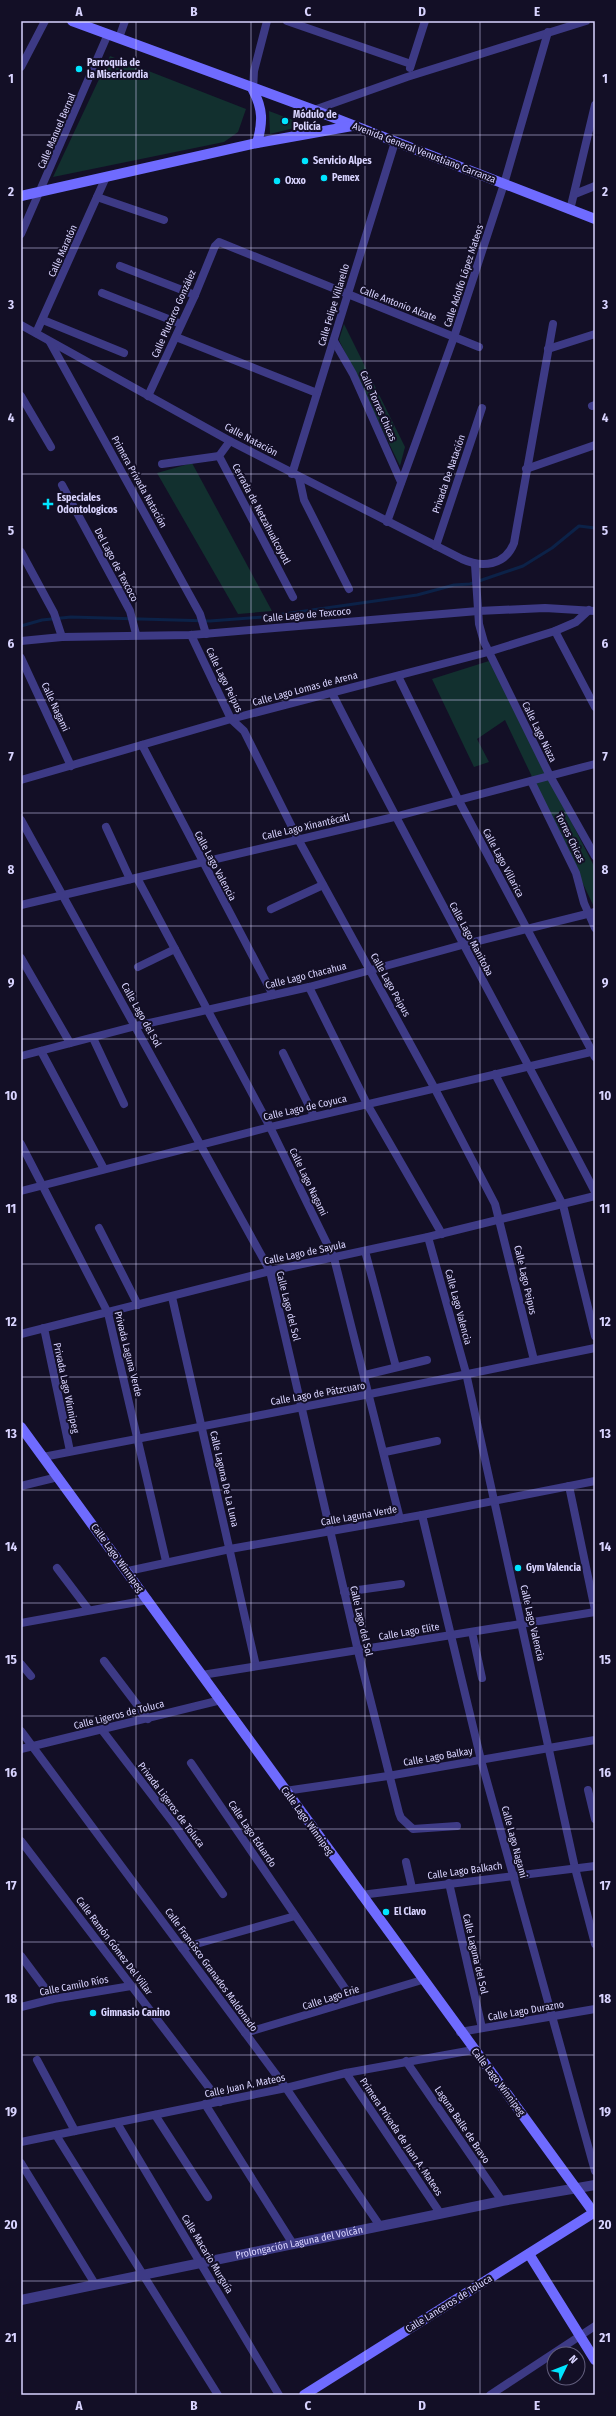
<svg xmlns="http://www.w3.org/2000/svg" width="616" height="2416" viewBox="0 0 616 2416" font-family="'Fira Sans Condensed',sans-serif">
	<rect width="100%" height="100%" fill="#130f26"/>
	<!-- green -->
	<g fill="#12302f">
		<polygon points="110,56 246,109 238,132 224,142 53,177"/>
		<polygon points="269,111 306,125 270,134"/>
		<polygon points="344,324 405,447 400,466 339,340"/>
		<polygon points="192,463 272,611 238,614 157,473"/>
		<polygon points="489,661 595,868 595,909 505,720 477,739 489,762 474,767 432,679"/>
	</g>
	<g fill="none" stroke-linecap="round" stroke-linejoin="round">
		<!-- stream -->
		<polyline stroke="#0c2248" stroke-width="3" points="21,626 42,620 71,617 210,621 263,617 417,595 454,585 470,584 523,566 552,548 579,526 595,528"/>
		<!-- minor -->
		<g stroke="#3d3a85" stroke-width="8">
			<polyline points="287,21 411,64"/>
			<polyline points="119,38 125,21"/>
			<polyline points="21,67 45,21"/>
			<polyline points="410,68 425,21"/>
			<polyline points="253,90 254,71 267,21"/>
			<polyline points="314,110 407,77 586,21"/>
			<polyline points="575,194 595,186"/>
			<polyline points="97,197 164,220"/>
			<polyline points="570,210 595,105"/>
			<polyline points="21,234 108,34"/>
			<polyline points="120,266 195,295"/>
			<polyline points="102,293 181,324"/>
			<polyline points="43,320 124,353"/>
			<path d="M21,325L230,441L462,559C482,568 505,566 514,543L553,324"/>
			<polyline points="36,333 106,177"/>
			<polyline points="176,337 317,393"/>
			<polyline points="334,341 353,374 401,482"/>
			<polyline points="50,342 200,614 206,634"/>
			<polyline points="548,349 595,334"/>
			<polyline points="21,396 51,447"/>
			<polyline points="148,396 195,295 215,246 219,242 479,347"/>
			<polyline points="592,406 595,405"/>
			<polyline points="230,441 219,456 293,597"/>
			<polyline points="162,464 219,456"/>
			<polyline points="526,469 595,445"/>
			<polyline points="292,474 395,142"/>
			<polyline points="299,477 304,500 349,589"/>
			<polyline points="62,485 130,611 136,634"/>
			<polyline points="387,522 454,337 504,184 548,32"/>
			<polyline points="436,546 482,408"/>
			<polyline points="21,552 54,613 62,637"/>
			<polyline points="475,565 479,624 484,642 550,776 595,856"/>
			<polyline points="555,631 595,707"/>
			<polyline points="191,635 231,719 244,731 298,839 435,1089 495,1204 534,1360"/>
			<polyline points="21,641 62,637 191,635 478,611 545,608 595,611"/>
			<polyline points="21,658 71,766"/>
			<polyline points="398,676 458,799 595,1057"/>
			<path d="M332,693C417,861 508,1025 595,1192"/>
			<polyline points="142,745 273,995"/>
			<polyline points="21,780 231,719 488,652 555,631 576,622 589,610"/>
			<polyline points="531,781 576,873 584,903 595,928"/>
			<polyline points="21,820 270,1271 358,1651 399,1813 401,1818 413,1829 457,1826"/>
			<polyline points="106,827 130,879"/>
			<polyline points="137,878 270,1127 334,1258 400,1519"/>
			<polyline points="21,905 394,817 595,764"/>
			<polyline points="271,909 323,885"/>
			<polyline points="21,958 70,1043"/>
			<polyline points="138,967 175,949"/>
			<polyline points="309,987 367,1104 442,1234"/>
			<polyline points="93,1038 124,1104"/>
			<polyline points="41,1051 104,1169"/>
			<polyline points="283,1053 314,1116"/>
			<polyline points="21,1056 136,1026 309,987 462,945 595,912"/>
			<polyline points="495,1074 563,1205 595,1336"/>
			<polyline points="21,1144 108,1313 166,1561"/>
			<polyline points="21,1191 270,1127 595,1051"/>
			<polyline points="99,1228 138,1305"/>
			<polyline points="428,1237 466,1373 575,1868 595,1944"/>
			<polyline points="365,1251 396,1367"/>
			<polyline points="172,1297 256,1666"/>
			<polyline points="44,1328 70,1451"/>
			<polyline points="21,1334 270,1271 428,1237 595,1196"/>
			<polyline points="365,1375 427,1360"/>
			<polyline points="385,1452 437,1441"/>
			<polyline points="43,1457 370,1394 595,1348"/>
			<polyline points="21,1486 58,1477"/>
			<polyline points="569,1486 595,1610"/>
			<polyline points="422,1515 481,1760 595,2171"/>
			<polyline points="57,1568 88,1609"/>
			<polyline points="128,1571 230,1549 422,1515 595,1481"/>
			<polyline points="344,1592 401,1584"/>
			<polyline points="21,1623 148,1600"/>
			<polyline points="472,1632 482,1678"/>
			<polyline points="104,1661 148,1719"/>
			<polyline points="21,1664 31,1676"/>
			<polyline points="202,1675 595,1612"/>
			<polyline points="102,1730 174,1824 223,1894"/>
			<polyline points="21,1731 286,2088 380,2226"/>
			<polyline points="21,1749 221,1700"/>
			<polyline points="191,1763 353,2000"/>
			<polyline points="588,1790 595,1819"/>
			<polyline points="285,1791 388,1776 595,1740"/>
			<polyline points="21,1841 220,2102"/>
			<polyline points="406,1862 412,1888"/>
			<polyline points="449,1883 482,2028"/>
			<polyline points="361,1895 595,1866"/>
			<polyline points="182,1948 295,1916"/>
			<polyline points="21,1956 53,1999"/>
			<polyline points="21,2007 53,1999 131,1986"/>
			<polyline points="460,2032 595,2009"/>
			<polyline points="245,2033 422,1980"/>
			<polyline points="37,2060 75,2131"/>
			<polyline points="406,2061 502,2201"/>
			<polyline points="346,2073 440,2213"/>
			<polyline points="205,2104 293,2244"/>
			<polyline points="155,2115 208,2197"/>
			<polyline points="117,2123 279,2395"/>
			<polyline points="56,2135 218,2395"/>
			<polyline points="21,2142 286,2088 346,2073 473,2050"/>
			<polyline points="21,2163 95,2284"/>
			<polyline points="490,2395 595,2326"/>
		</g>
		<!-- tertiary -->
		<path stroke="#3d3a85" stroke-width="10" id="s1" d="M21,2300L502,2201L595,2185"/>
		<!-- secondary -->
		<g stroke="#6f6bff" stroke-width="10">
			<polyline points="72,21 314,110 595,219"/>
			<path d="M253,90C263,109 263,122 257,143"/>
			<polyline points="21,196 257,143 352,126"/>
			<polyline points="21,1427 594,2213"/>
			<polyline points="529,2254 595,2360"/>
			<polyline points="304,2395 595,2212"/>
		</g>
	</g>
	<!-- grid -->
	<path fill="none" stroke="#d9d4ff" stroke-width="1" stroke-opacity="0.55" d="M136,21V2395M251,21V2395M365,21V2395M480,21V2395M21,135H595M21,248H595M21,361H595M21,474H595M21,587H595M21,700H595M21,813H595M21,926H595M21,1039H595M21,1152H595M21,1264H595M21,1377H595M21,1490H595M21,1603H595M21,1716H595M21,1829H595M21,1942H595M21,2055H595M21,2168H595M21,2281H595"/>
	<!-- markers -->
	<g fill="#00e5ff" stroke="#130f26" stroke-width="1.5">
		<circle cx="79" cy="69" r="4"/>
		<circle cx="285" cy="121" r="4"/>
		<circle cx="305" cy="161" r="4"/>
		<circle cx="324" cy="178" r="4"/>
		<circle cx="277" cy="181" r="4"/>
		<path d="M46 498h4v4h4v4h-4v4h-4v-4h-4v-4h4z"/>
		<circle cx="518" cy="1568" r="4"/>
		<circle cx="386" cy="1912" r="4"/>
		<circle cx="93" cy="2013" r="4"/>
	</g>
	<g text-anchor="middle" dominant-baseline="central" stroke-width="4" stroke-linejoin="round" paint-order="stroke">
		<!-- poi labels -->
		<g font-size="10" font-weight="bold" fill="#d9d4ff" stroke="#130f26" text-anchor="start">
			<text x="87" y="63">Parroquia de<tspan x="87" dy="12">la Misericordia</tspan></text>
			<text x="293" y="115">Módulo de<tspan x="293" dy="12">Policía</tspan></text>
			<text x="313" y="161">Servicio Alpes</text>
			<text x="332" y="178">Pemex</text>
			<text x="285" y="181">Oxxo</text>
			<text x="57" y="498">Especiales<tspan x="57" dy="12">Odontologicos</tspan></text>
			<text x="526" y="1568">Gym Valencia</text>
			<text x="394" y="1912">El Clavo</text>
			<text x="101" y="2013">Gimnasio Canino</text>
		</g>
		<!-- street labels -->
		<g font-size="10" fill="#d9d4ff" stroke="#130f26">
			<text transform="translate(57 131) rotate(-67)">Calle Manuel Bernal</text>
			<text transform="translate(424 153) rotate(21)">Avenida General Venustiano Carranza</text>
			<text transform="translate(63 251) rotate(-66)">Calle Maratón</text>
			<text transform="translate(464 276) rotate(-72)">Calle Adolfo López Mateos</text>
			<text transform="translate(398 304) rotate(21)">Calle Antonio Alzate</text>
			<text transform="translate(334 305) rotate(-73)">Calle Felipe Villarello</text>
			<text transform="translate(174 314) rotate(-66)">Calle Plutarco González</text>
			<text transform="translate(378 406) rotate(66)">Calle Torres Chicas</text>
			<text transform="translate(251 440) rotate(28)">Calle Natación</text>
			<text transform="translate(449 474) rotate(-71)">Privada De Natación</text>
			<text transform="translate(139 482) rotate(61)">Primera Privada Natación</text>
			<text transform="translate(261 514) rotate(62)">Cerrada de Netzahualcoyotl</text>
			<text transform="translate(116 565) rotate(62)">Del Lago de Texcoco</text>
			<text transform="translate(307 615) rotate(-5)">Calle Lago de Texcoco</text>
			<text transform="translate(224 680) rotate(64)">Calle Lago Peipus</text>
			<text transform="translate(305 689) rotate(-15)">Calle Lago Lomas de Arena</text>
			<text transform="translate(55 707) rotate(65)">Calle Nagami</text>
			<text transform="translate(539 732) rotate(64)">Calle Lago Niaza</text>
			<text transform="translate(306 827) rotate(-13)">Calle Lago Xinantécatl</text>
			<text transform="translate(570 838) rotate(64)">Torres Chicas</text>
			<text transform="translate(503 863) rotate(62)">Calle Lago Villarica</text>
			<text transform="translate(215 866) rotate(62)">Calle Lago Valencia</text>
			<text transform="translate(471 939) rotate(62)">Calle Lago Manitoba</text>
			<text transform="translate(306 976) rotate(-14)">Calle Lago Chacahua</text>
			<text transform="translate(390 985) rotate(61)">Calle Lago Peipus</text>
			<text transform="translate(141 1015) rotate(61)">Calle Lago del Sol</text>
			<text transform="translate(305 1108) rotate(-13)">Calle Lago de Coyuca</text>
			<text transform="translate(308 1182) rotate(64)">Calle Lago Nagami</text>
			<text transform="translate(305 1253) rotate(-12)">Calle Lago de Sayula</text>
			<text transform="translate(525 1280) rotate(77)">Calle Lago Peipus</text>
			<text transform="translate(288 1306) rotate(76)">Calle Lago del Sol</text>
			<text transform="translate(458 1307) rotate(75)">Calle Lago Valencia</text>
			<text transform="translate(128 1354) rotate(76)">Privada Laguna Verde</text>
			<text transform="translate(66 1388) rotate(78)">Privada Lago Winnipeg</text>
			<text transform="translate(318 1394) rotate(-10)">Calle Lago de Pátzcuaro</text>
			<text transform="translate(224 1479) rotate(77)">Calle Laguna De La Luna</text>
			<text transform="translate(359 1516) rotate(-10)">Calle Laguna Verde</text>
			<text transform="translate(117 1558) rotate(54)">Calle Lago Winnipeg</text>
			<text transform="translate(361 1621) rotate(77)">Calle Lago del Sol</text>
			<text transform="translate(532 1623) rotate(77)">Calle Lago Valencia</text>
			<text transform="translate(409 1632) rotate(-10)">Calle Lago Elite</text>
			<text transform="translate(119 1715) rotate(-14)">Calle Ligeros de Toluca</text>
			<text transform="translate(438 1757) rotate(-10)">Calle Lago Balkay</text>
			<text transform="translate(171 1805) rotate(53)">Privada Ligeros de Toluca</text>
			<text transform="translate(307 1821) rotate(54)">Calle Lago Winnipeg</text>
			<text transform="translate(252 1834) rotate(56)">Calle Lago Eduardo</text>
			<text transform="translate(514 1842) rotate(75)">Calle Lago Nagami</text>
			<text transform="translate(465 1871) rotate(-8)">Calle Lago Balkach</text>
			<text transform="translate(114 1946) rotate(53)">Calle Ramón Gómez Del Villar</text>
			<text transform="translate(475 1954) rotate(77)">Calle Laguna del Sol</text>
			<text transform="translate(211 1970) rotate(54)">Calle Francisco Granados Maldonado</text>
			<text transform="translate(74 1986) rotate(-11)">Calle Camilo Ríos</text>
			<text transform="translate(331 1998) rotate(-18)">Calle Lago Erie</text>
			<text transform="translate(526 2011) rotate(-10)">Calle Lago Durazno</text>
			<text transform="translate(498 2082) rotate(53)">Calle Lago Winnipeg</text>
			<text transform="translate(245 2086) rotate(-12)">Calle Juan A. Mateos</text>
			<text transform="translate(462 2125) rotate(56)">Laguna Balle de Bravo</text>
			<text transform="translate(401 2137) rotate(56)">Primera Privada de Juan A. Mateos</text>
			<text stroke="none"><textPath href="#s1" startOffset="284">Prolongación Laguna del Volcán</textPath></text>
			<text transform="translate(207 2254) rotate(59)">Calle Macario Murguía</text>
			<text transform="translate(449 2304) rotate(-32)">Calle Lanceros de Toluca</text>
		</g>
	</g>
	<!-- border -->
	<rect width="616" height="2416" fill="none" stroke="#130f26" stroke-width="44"/>
	<!-- north arrow -->
	<g transform="translate(566 2366) rotate(47)"><circle r="19" fill="#130f26" stroke="#625e7d"/>
	<path d="M0-3L7 15L0 10L-7 15Z" fill="#00e5ff"/>
	<text y="-6" font-size="11" font-weight="bold" text-anchor="middle" fill="#d9d4ff">N</text>
	</g>
	<rect x="22" y="22" width="572" height="2372" fill="none" stroke="#d9d4ff" stroke-width="1.5"/>
	<g font-size="13" text-anchor="middle" font-weight="bold" fill="#d9d4ff">
		<text x="79" y="16">A</text>
		<text x="194" y="16">B</text>
		<text x="308" y="16">C</text>
		<text x="422" y="16">D</text>
		<text x="537" y="16">E</text>
		<text x="11" y="83">1</text>
		<text x="605" y="83">1</text>
		<text x="11" y="196">2</text>
		<text x="605" y="196">2</text>
		<text x="11" y="309">3</text>
		<text x="605" y="309">3</text>
		<text x="11" y="422">4</text>
		<text x="605" y="422">4</text>
		<text x="11" y="535">5</text>
		<text x="605" y="535">5</text>
		<text x="11" y="648">6</text>
		<text x="605" y="648">6</text>
		<text x="11" y="761">7</text>
		<text x="605" y="761">7</text>
		<text x="11" y="874">8</text>
		<text x="605" y="874">8</text>
		<text x="11" y="987">9</text>
		<text x="605" y="987">9</text>
		<text x="11" y="1100">10</text>
		<text x="605" y="1100">10</text>
		<text x="11" y="1213">11</text>
		<text x="605" y="1213">11</text>
		<text x="11" y="1326">12</text>
		<text x="605" y="1326">12</text>
		<text x="11" y="1438">13</text>
		<text x="605" y="1438">13</text>
		<text x="11" y="1551">14</text>
		<text x="605" y="1551">14</text>
		<text x="11" y="1664">15</text>
		<text x="605" y="1664">15</text>
		<text x="11" y="1777">16</text>
		<text x="605" y="1777">16</text>
		<text x="11" y="1890">17</text>
		<text x="605" y="1890">17</text>
		<text x="11" y="2003">18</text>
		<text x="605" y="2003">18</text>
		<text x="11" y="2116">19</text>
		<text x="605" y="2116">19</text>
		<text x="11" y="2229">20</text>
		<text x="605" y="2229">20</text>
		<text x="11" y="2342">21</text>
		<text x="605" y="2342">21</text>
		<text x="79" y="2410">A</text>
		<text x="194" y="2410">B</text>
		<text x="308" y="2410">C</text>
		<text x="422" y="2410">D</text>
		<text x="537" y="2410">E</text>
	</g>
</svg>
